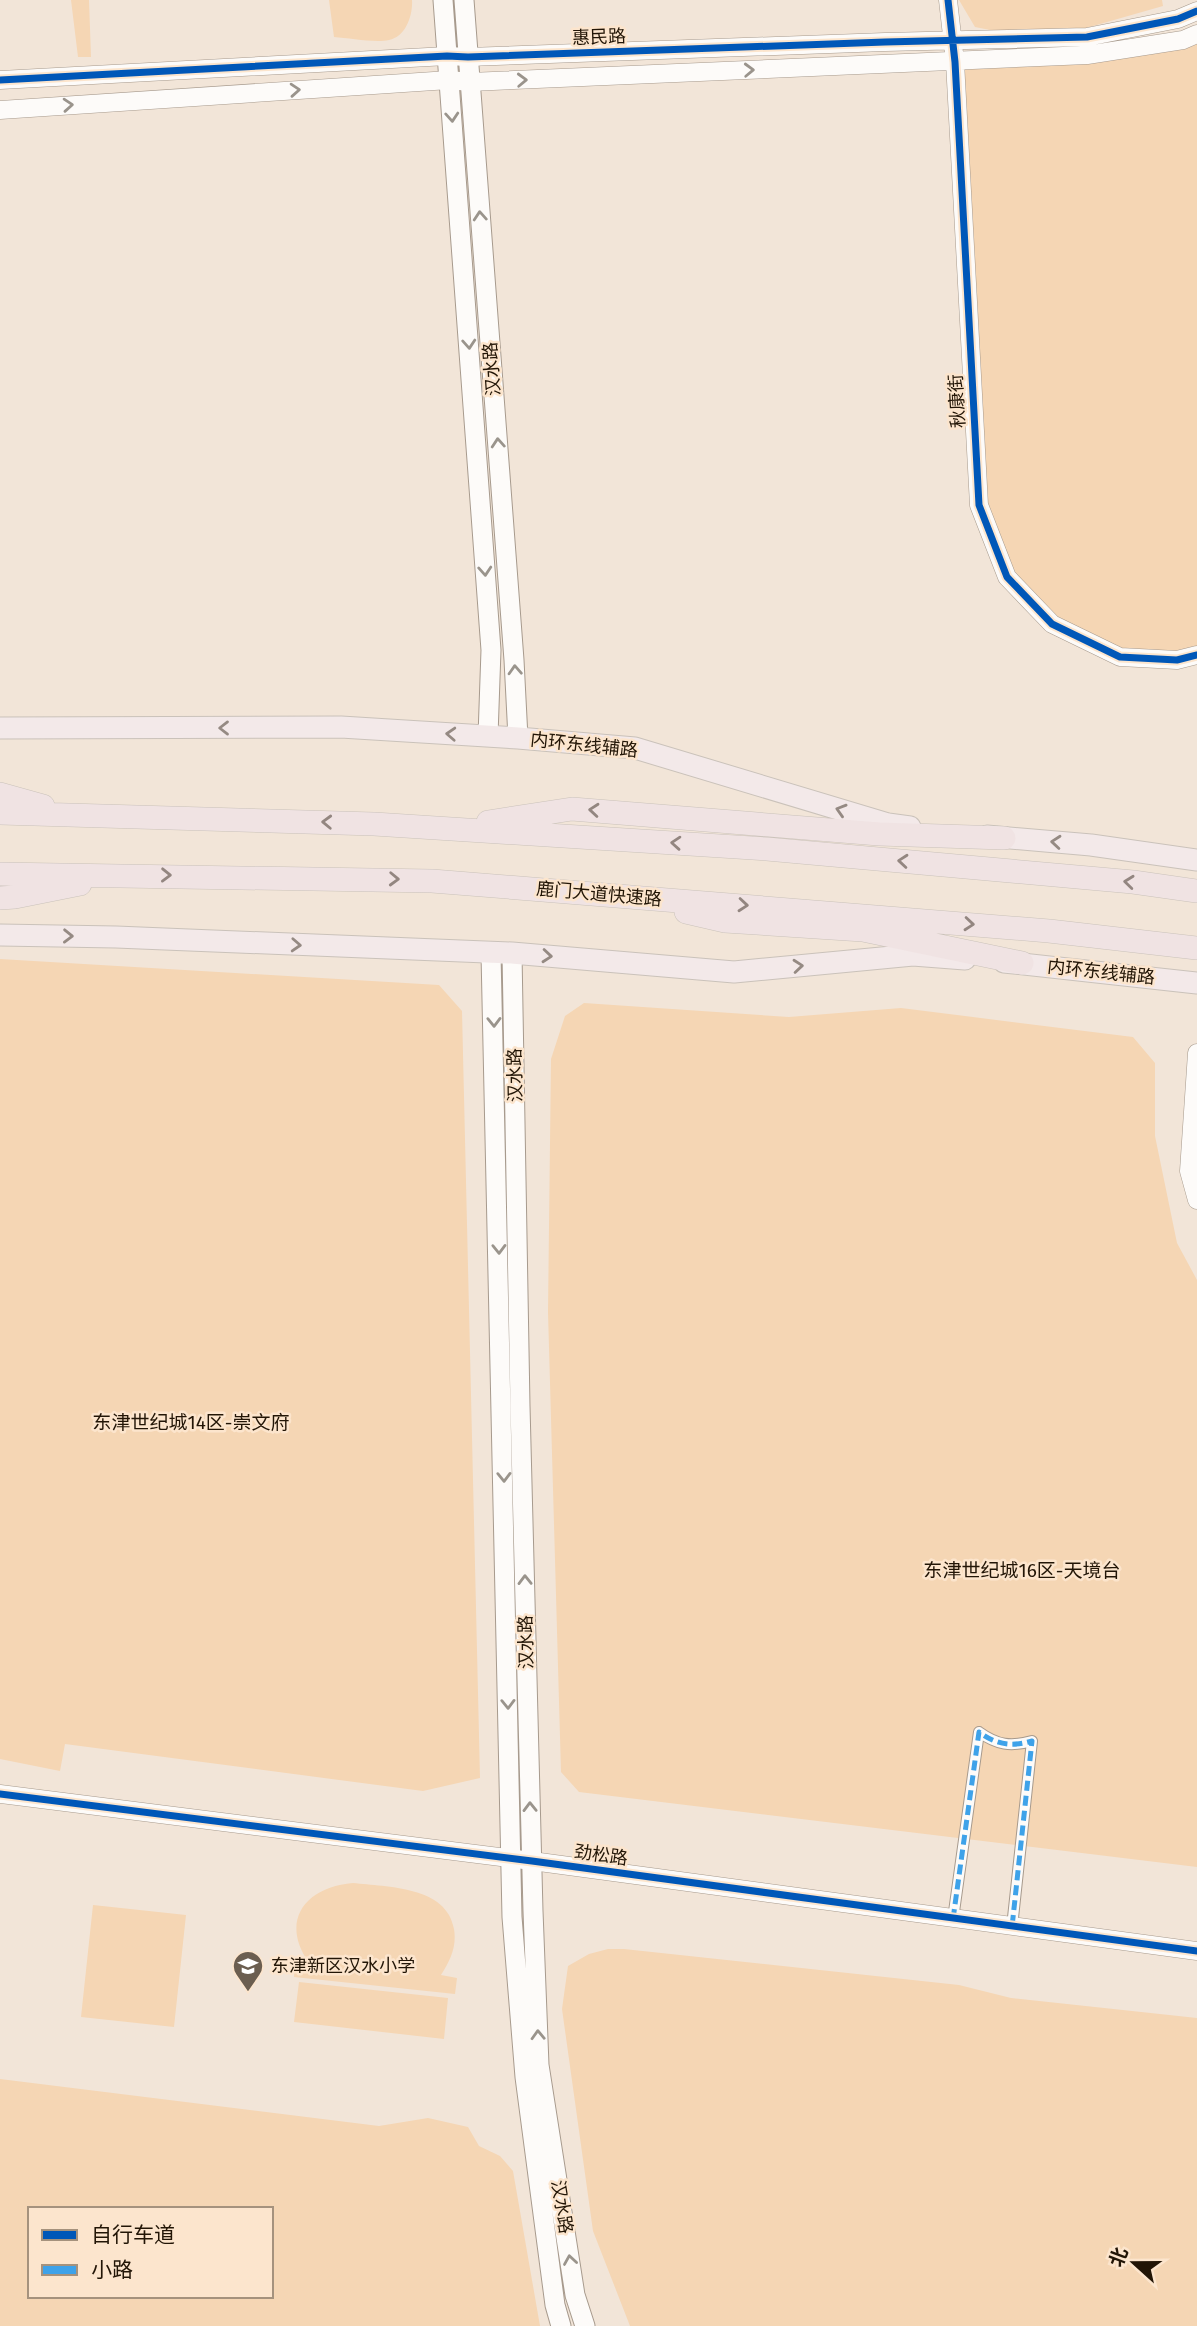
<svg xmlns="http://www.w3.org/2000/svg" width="1197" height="2326" viewBox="0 0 1197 2326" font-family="'Fira Sans','Noto Sans SC',sans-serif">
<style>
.green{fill:#f5d6b4;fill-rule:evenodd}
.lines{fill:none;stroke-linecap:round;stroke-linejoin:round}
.pedestrian-casing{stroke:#a79a8d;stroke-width:12}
.tertiary-casing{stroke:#a79a8d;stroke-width:19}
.secondary-casing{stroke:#a79a8d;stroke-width:21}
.primary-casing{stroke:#cac2ba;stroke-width:23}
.trunk-casing{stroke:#cac2ba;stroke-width:24}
.pedestrian{stroke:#fdfbf9;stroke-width:10}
.tertiary{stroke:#fdfbf9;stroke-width:18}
.secondary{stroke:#fdfbf9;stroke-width:19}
.primary{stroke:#f3e9e9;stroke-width:21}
.trunk{stroke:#f0e3e3;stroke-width:23}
.quiet{stroke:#3ea2e9;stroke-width:5;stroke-dasharray:10 5;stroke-linecap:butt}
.cycleway-casing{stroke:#fce5cd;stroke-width:11}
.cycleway{stroke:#0057b8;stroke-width:7}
.oneway{stroke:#9a948c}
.oneway2{stroke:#958a83}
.oneway3{stroke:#938680}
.labels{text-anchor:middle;stroke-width:5;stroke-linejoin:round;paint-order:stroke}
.street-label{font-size:18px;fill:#221506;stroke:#fce5cd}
.poi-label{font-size:18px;fill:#221506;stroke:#fce5cd;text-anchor:start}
.neighbourhood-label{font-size:19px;fill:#221506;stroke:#fce5cd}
</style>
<rect width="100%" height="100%" fill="#f2e5d8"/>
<path class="green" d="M71,0H89L91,57H78Z
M329,0H412C413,15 406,37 389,40C375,43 349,38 334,37Z
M959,0H1162L1163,6L1086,28L995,31L975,27Z
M1197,34V655L1120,657L1052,624L1007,577L979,505L955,62Z
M0,959L439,985L462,1011L480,1778L423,1791L65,1744L60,1771L0,1759Z
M584,1003L789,1017L901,1008L1133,1037L1155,1063V1136L1177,1243L1197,1280V1867L579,1792L561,1772L548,1312L551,1059L565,1016Z
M353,1883C387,1887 447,1886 454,1929C457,1947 450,1961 441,1975L457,1978L455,1994L294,1977L295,1962L309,1963C279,1920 306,1887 353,1883Z
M93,1905L186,1915L174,2027L81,2017Z
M608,1949H624L959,1985L1011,1998L1197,2018V2326H630L593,2231L562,2009L568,1966L589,1954Z
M299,1982L448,1998L444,2039L294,2022Z
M0,2079L379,2126L428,2118L468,2127L479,2146L500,2156L513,2171L540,2326H0ZM30,2209H271V2296H30Z"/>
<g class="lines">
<g class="pedestrian-casing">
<path id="pedestrian" d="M953,1919L979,1732C997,1745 1011,1747 1032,1741L1012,1927"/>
</g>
<g class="tertiary-casing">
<path id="tertiary" d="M948,0L955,62L979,505L1007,577L1052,624L1120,657L1177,660L1197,655
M0,80L447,56L468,57L885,42L1087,37L1178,19L1197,11
M0,110L449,80L470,82L1087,55L1183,40L1197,34
M1197,1053L1189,1171L1197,1200
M0,1794L532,1861L1197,1951"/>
</g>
<g class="secondary-casing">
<path id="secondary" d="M443,0L491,650L488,736
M464,0L514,660L518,738
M512,953L520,1406L533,1911L539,2065L575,2295L585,2326
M491,954L512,1917L525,2077L555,2305L561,2326"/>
</g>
<g class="primary-casing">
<path id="primary" d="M0,728L341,727L518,738L635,748L888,824L910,827
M987,836L1091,845L1197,860
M0,935L116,937L512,953L734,972L913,955L965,959
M1004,962L1197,983"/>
</g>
<g class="trunk-casing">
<path id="trunk" d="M0,794L43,806
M0,813L374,824L767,849L1133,882L1197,891
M488,822L572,809L879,834L1004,838
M0,874L432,881L1049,931L1197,948
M0,898L15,897L80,884
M686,912L725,921L863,930L1022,963"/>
</g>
<use href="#pedestrian" class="pedestrian"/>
<use href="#tertiary" class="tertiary"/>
<use href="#secondary" class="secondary"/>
<use href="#primary" class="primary"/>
<use href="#trunk" class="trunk"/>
<path class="quiet" d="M953,1919L979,1732C997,1745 1011,1747 1032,1741L1012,1927"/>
<g class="cycleway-casing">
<path id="cycleway" d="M948,0L955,62L979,505L1007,577L1052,624L1120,657L1177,660L1197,655
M0,80L447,56L468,57L885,42L1087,37L1178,19L1197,11
M0,1794L532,1861L1197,1951"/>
</g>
<use href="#cycleway" class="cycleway"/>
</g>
<defs><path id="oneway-chevron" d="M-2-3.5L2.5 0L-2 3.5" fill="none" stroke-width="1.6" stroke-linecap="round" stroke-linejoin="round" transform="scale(1.75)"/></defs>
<g class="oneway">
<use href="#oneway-chevron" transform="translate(749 70) rotate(-2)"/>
<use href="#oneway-chevron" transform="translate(522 80) rotate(-2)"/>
<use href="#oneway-chevron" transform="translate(295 90) rotate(-4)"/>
<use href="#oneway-chevron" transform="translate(68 105) rotate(-4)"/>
<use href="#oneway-chevron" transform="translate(452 117) rotate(86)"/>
<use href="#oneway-chevron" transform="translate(480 216) rotate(-94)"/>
<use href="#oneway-chevron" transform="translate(469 344) rotate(86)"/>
<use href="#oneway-chevron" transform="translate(498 443) rotate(-94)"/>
<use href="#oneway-chevron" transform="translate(485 571) rotate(86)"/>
<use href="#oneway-chevron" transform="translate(515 670) rotate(-93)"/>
<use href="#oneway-chevron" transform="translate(494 1022) rotate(89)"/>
<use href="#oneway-chevron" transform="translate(499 1249) rotate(89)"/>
<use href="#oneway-chevron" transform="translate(504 1477) rotate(89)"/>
<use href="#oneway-chevron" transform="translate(525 1580) rotate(-91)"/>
<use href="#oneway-chevron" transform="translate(508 1704) rotate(89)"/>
<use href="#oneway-chevron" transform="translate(530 1807) rotate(-91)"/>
<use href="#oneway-chevron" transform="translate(538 2035) rotate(-92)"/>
<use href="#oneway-chevron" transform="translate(570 2260) rotate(-99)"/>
</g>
<g class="oneway2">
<use href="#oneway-chevron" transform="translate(224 728) rotate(180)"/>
<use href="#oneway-chevron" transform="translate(451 734) rotate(-177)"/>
<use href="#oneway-chevron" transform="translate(841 810) rotate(-163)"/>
<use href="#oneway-chevron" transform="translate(1056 842) rotate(-175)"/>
<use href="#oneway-chevron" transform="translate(68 936) rotate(1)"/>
<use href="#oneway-chevron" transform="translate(296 945) rotate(3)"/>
<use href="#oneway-chevron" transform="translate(547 956) rotate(5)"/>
<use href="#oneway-chevron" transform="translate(798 966) rotate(-5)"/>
</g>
<g class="oneway3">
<use href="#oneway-chevron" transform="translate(594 810) rotate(-175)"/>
<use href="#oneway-chevron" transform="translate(327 822) rotate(-178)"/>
<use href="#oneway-chevron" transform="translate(676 843) rotate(-176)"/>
<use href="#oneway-chevron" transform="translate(903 861) rotate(-175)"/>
<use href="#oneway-chevron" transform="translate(166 875) rotate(1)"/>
<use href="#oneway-chevron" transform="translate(394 879) rotate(2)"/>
<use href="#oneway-chevron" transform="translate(1129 882) rotate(-174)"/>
<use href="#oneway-chevron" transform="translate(743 905) rotate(5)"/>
<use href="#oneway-chevron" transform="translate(969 924) rotate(5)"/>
</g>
<defs>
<g id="school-pin" transform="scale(1.575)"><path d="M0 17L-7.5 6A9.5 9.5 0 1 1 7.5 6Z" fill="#6b5e50" stroke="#fce5cd"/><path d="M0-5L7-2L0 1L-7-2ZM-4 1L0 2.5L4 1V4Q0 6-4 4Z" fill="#fff"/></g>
</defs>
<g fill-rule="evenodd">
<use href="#school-pin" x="248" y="1966"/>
</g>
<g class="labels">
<g class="street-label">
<text transform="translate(599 37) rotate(-2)" y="6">惠民路</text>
<text transform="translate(492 369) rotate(-94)" y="6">汉水路</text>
<text transform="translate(957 401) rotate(-93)" y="6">秋康街</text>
<text transform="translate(584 745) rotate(6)" y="6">内环东线辅路</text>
<text transform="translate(599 894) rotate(5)" y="6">鹿门大道快速路</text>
<text transform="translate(1101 972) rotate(6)" y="6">内环东线辅路</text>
<text transform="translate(515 1075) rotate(-91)" y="6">汉水路</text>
<text transform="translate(526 1642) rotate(-91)" y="6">汉水路</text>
<text transform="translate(601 1855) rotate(8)" y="6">劲松路</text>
<text transform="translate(562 2207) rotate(81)" y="6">汉水路</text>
</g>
<g class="poi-label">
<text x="271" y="1972">东津新区汉水小学</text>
</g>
<g class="neighbourhood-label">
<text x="191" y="1429">东津世纪城14区-崇文府</text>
<text x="1022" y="1577">东津世纪城16区-天境台</text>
</g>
</g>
<rect x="28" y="2207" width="245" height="91" fill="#fce5cd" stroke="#a5927d" stroke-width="2"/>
<rect x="42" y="2230" width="35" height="10" fill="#0057b8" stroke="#a5927d" stroke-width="2"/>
<text x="91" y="2242" font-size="21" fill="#221506">自行车道</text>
<rect x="42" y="2265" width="35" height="10" fill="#3ea2e9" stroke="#a5927d" stroke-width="2"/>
<text x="91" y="2277" font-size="21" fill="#221506">小路</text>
<g transform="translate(1134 2263) rotate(291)" stroke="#fce5cd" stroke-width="5" paint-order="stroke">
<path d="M0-5L12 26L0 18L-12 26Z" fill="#221506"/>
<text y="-10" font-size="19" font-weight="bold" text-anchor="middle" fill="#221506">北</text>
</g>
</svg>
